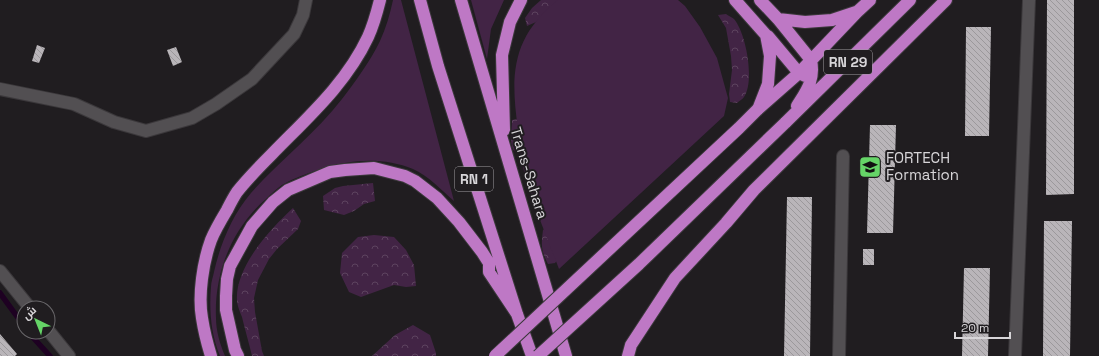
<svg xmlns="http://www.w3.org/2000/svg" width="1099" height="356" viewBox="0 0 1099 356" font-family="'Space Grotesk',Cairo,sans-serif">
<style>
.forest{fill:url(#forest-crowns)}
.garden{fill:#422445}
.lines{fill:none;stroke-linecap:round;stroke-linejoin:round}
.stream{stroke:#1e0122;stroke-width:5.5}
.building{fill:url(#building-back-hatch)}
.minor-casing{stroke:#3b383b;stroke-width:14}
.highway-casing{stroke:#3b383b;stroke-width:14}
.minor{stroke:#524f52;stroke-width:12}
.highway{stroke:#be78c5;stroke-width:12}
.highway-bridge-casing{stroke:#3b383b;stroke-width:14;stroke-linecap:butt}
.highway-bridge{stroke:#be78c5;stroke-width:12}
.labels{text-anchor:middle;stroke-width:4;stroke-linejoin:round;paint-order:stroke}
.shield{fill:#201d20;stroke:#a09ea1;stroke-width:1}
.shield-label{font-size:14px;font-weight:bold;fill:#d7d5d8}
.poi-label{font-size:15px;fill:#d7d5d8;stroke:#201d20;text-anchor:start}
.street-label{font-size:15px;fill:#d7d5d8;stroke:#201d20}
</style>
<defs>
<pattern id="forest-crowns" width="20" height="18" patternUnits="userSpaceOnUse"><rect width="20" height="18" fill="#422445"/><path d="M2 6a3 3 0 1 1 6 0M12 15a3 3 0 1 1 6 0" fill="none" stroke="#5d435f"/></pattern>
<pattern id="building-back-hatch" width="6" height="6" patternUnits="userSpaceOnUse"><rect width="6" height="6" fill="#b9b5b9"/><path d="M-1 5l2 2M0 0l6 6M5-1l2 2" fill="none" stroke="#9b989b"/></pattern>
</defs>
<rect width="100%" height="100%" fill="#201d20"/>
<path class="forest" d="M541,0H563L536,22L527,26L525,18L532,8Z
M726,14C728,16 732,17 734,19C746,33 755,81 744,97C743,99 739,101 737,103L730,102L729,94L732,70L731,56L726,28L718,15Z
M517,119L525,147L520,152L513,150C509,139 512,131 512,120Z
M373,183L375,201L364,204L354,211L344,215L324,210L323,196L335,188L343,186Z
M293,208L301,221L298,229L277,249L269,259L258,280L254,298L255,312L262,351L264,356H252C249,343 245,330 242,317C240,312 237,305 237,300C235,267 271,228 293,208Z
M550,226L562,253L555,263L548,264C541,250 541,246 543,230Z
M374,235L394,237L406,250L414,265L416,286L406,287L394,285L361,297L349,292L340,273L342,253L358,237Z
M413,325L430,335L436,353V356H372L395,335Z"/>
<path class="garden" d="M393,0H401L454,201C441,190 429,176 413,169C384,157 351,159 321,169C308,173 294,178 282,185C276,189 271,194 266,199C232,228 214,273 216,318C216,331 220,344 225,356H220C211,335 209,310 211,287C211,282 213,277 214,272C220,245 232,215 251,193C279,161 316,133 342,99C355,82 371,60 380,41C386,28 390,14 393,0Z
M471,0H504L491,29L487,59Z
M558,0H678L685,6L700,27L717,58L728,98L724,116L559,269C547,237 533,205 524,171C520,158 520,143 518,129C510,74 512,37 558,0Z"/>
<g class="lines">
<path class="stream" d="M0,293L24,326
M28,332L50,356"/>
</g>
<path class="building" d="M1047,0H1074V194L1046,195Z
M966,27H991L989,136H965Z
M37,45L45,48L39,63L32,61Z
M176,47L182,62L173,66L167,50Z
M870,125H896L893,233H867Z
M787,197H812L810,356H784Z
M1044,221H1072L1070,356H1043Z
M863,249H874V265H863Z
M964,268H990L988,356H962Z
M0,334L17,354L15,356H0Z"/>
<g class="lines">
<g class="minor-casing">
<path id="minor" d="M0,89L74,104L114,122L146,131L192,118L216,104L252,79L294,34L303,15L306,0
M0,271L30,308
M48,330L69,356
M839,356L843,156
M1015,356L1029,0"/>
</g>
<g class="highway-casing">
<path id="highway" d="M420,0L438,66L517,314L532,356
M461,0L566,356
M735,0L766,35L770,56L768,84L759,107
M760,0L778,19L811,60C815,80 807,90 797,106
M778,19L805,22L832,20L856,12
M768,36L799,73L805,76
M757,110L799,73L857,12L870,0
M785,123L910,0
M504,130L502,55L510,22L521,0
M211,356C207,343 204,331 202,318C198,295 203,262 211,240C215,230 221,220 227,210C230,204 233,198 237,192C248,178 260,166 272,154C307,118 346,84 368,37C373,26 377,12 380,0
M238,356L235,350L226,310V296L227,279L230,266L252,226L273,202L288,190L330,172L345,170L374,168L405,176L415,181L437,198L459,222L482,252L489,263V272L517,314
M628,356L631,345L675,278L726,223L754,190L946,0"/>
</g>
<use href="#minor" class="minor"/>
<use href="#highway" class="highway"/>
<g class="highway-bridge-casing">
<path id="highway-bridge" d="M495,356L739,128L757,110
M538,356L639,264L785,123"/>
</g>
<use href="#highway-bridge" class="highway-bridge"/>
</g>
<defs>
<g id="school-square" transform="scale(1.15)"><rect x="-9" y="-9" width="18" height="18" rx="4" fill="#65d467" stroke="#201d20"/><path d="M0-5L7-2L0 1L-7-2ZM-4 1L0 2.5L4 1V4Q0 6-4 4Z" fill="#111"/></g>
</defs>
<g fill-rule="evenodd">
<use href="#school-square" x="870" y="167"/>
</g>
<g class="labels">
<g class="shield">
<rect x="824" y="50" width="48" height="24" rx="3"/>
<rect x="455" y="167" width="38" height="24" rx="3"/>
</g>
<g class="shield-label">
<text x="848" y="67">RN 29</text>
<text x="474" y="184">RN 1</text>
</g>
<g class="poi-label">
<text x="886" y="163">FORTECH<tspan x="886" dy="17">Formation</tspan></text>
</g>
<g class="street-label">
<text transform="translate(529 173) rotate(73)" y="5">Trans-Sahara</text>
</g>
</g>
<g transform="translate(36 320) rotate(317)"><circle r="19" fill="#201d20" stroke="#69676a"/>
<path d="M0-3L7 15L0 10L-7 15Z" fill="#65d467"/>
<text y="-6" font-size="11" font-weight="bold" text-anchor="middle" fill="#d7d5d8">ش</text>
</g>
<path d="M955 332v6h55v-6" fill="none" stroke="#d7d5d8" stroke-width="2"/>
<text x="961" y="332" font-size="12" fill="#d7d5d8" stroke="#201d20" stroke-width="3" paint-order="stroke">20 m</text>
</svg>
